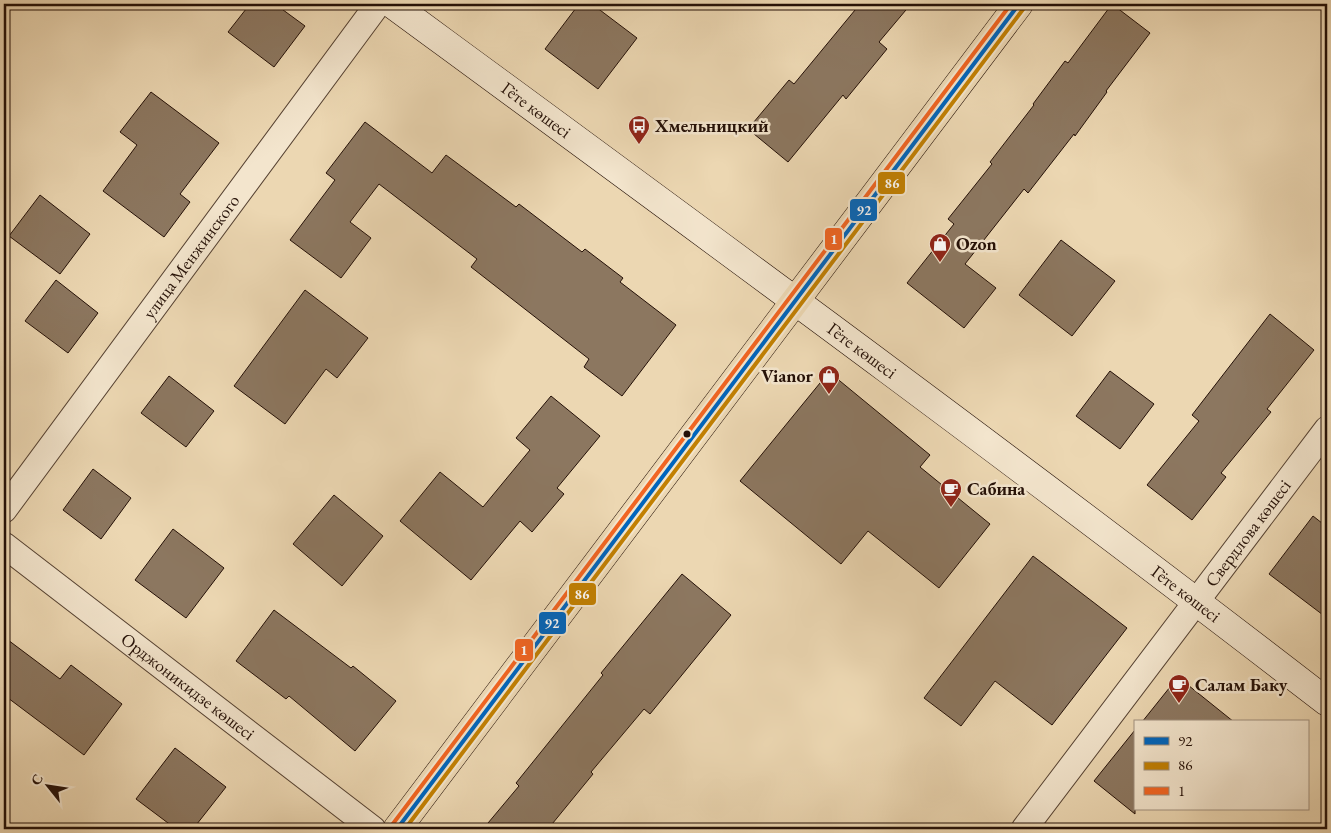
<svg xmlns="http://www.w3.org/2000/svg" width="1331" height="833" viewBox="0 0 1331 833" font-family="'EB Garamond',serif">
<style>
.building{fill:#8c7760;stroke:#241007}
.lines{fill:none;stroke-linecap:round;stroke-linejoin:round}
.street-casing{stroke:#564232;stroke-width:27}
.secondary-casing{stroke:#241007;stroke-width:29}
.primary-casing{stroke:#241007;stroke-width:29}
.street{stroke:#f3e5cd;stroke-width:25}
.secondary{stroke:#f3e5cd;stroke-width:28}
.primary{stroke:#ecd7b2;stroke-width:28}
.bus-1-casing{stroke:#f3e5cd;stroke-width:8}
.bus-2-casing{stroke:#f3e5cd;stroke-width:8}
.bus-3-casing{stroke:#f3e5cd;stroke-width:8}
.bus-1{stroke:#0065bd;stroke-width:4}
.bus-2{stroke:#c28002;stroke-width:4}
.bus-3{stroke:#f26522;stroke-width:4}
.bus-dot{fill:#241007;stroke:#f3e5cd;stroke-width:2}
.labels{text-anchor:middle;stroke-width:5;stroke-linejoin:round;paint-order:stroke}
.street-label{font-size:18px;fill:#241007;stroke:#f3e5cd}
.poi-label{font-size:18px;font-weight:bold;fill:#241007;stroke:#f3e5cd;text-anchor:start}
.line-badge{stroke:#f3e5cd;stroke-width:2}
.badge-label{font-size:14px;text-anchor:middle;font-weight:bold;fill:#fff}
</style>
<rect width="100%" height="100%" fill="#ecd7b2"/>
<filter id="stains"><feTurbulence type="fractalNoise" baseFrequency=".004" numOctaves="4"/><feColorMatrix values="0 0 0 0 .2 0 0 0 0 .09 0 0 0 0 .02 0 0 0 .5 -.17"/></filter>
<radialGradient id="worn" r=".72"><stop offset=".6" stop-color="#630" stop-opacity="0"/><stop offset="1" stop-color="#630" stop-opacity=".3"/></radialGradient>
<path class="building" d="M250,4H275L305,26L274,67L228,32Z
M579,4H592L637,38L598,89L545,49Z
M860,4H911L879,42L887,49L846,99L843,95L788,162L748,129L789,80L794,84Z
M1112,4L1150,33L1106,91L1107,92L1075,136L1074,134L1028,193L1024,189L965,264L996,288L964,328L907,283L954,224L948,219L992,164L990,162L1034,105L1033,104L1065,61L1068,63Z
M151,92L219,143L180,194L190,202L164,237L103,191L137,145L120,132Z
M365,122L432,173L446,155L516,207L519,204L582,252L585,249L623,278L620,282L676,325L622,396L584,367L589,359L471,267L477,259L379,184L350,222L371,238L341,278L290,240L335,180L326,173Z
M40,195L90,234L60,274L9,236Z
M1061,240L1115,281L1072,336L1019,295Z
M56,280L98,313L68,353L25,321Z
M305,290L368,338L337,378L326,369L285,424L234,386Z
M1270,314L1314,350L1267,409L1271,412L1221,473L1226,477L1192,520L1147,485L1199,421L1192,415Z
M1110,371L1154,404L1120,449L1076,416Z
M829,372L930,455L920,467L990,524L939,588L868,531L841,564L740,481Z
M169,376L214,411L186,447L141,413Z
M551,396L600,436L557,488L564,494L532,532L520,521L471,580L400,521L440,472L483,507L530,450L516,438Z
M93,469L131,498L101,539L63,510Z
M334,495L383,536L342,586L293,544Z
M1313,516L1327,527V618L1269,574Z
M173,529L224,568L186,618L135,580Z
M1033,556L1127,628L1052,725L995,681L961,726L924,698Z
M682,574L731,615L650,714L644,709L591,772L593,774L548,829H483L519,786L516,783L603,675L601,673Z
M274,610L351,668L353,666L396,701L355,751L289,696L286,699L236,661Z
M4,637L60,679L71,665L122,704L84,755L4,695Z
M1178,677L1234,722H1142Z
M1135,730V814L1094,781Z
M175,748L226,787L193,829H176L136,799Z"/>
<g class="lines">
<g class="street-casing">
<g id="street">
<path id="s1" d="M4,510L378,4"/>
<path id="s2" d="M4,545L373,829"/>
<path id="s3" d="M1024,829L1327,429"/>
</g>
</g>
<g class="secondary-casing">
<g id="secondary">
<path id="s4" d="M392,4C705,234 1019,464 1327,702"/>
</g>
</g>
<g class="primary-casing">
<path id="primary" d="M397,829L1019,4"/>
</g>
<use href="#street" class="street"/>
<use href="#secondary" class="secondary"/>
<use href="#primary" class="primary"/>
<g class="bus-1-casing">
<path id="bus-1" d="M397,829L1019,4"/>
</g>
<g class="bus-2-casing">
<path id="bus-2" d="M405,829L1024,8"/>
</g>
<g class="bus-3-casing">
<path id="bus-3" d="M392,825L1011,4"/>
</g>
<use href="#bus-1" class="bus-1"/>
<use href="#bus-2" class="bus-2"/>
<use href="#bus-3" class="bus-3"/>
</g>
<defs>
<g id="bus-pin" transform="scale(1.125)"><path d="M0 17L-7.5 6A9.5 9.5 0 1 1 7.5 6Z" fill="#8f2418" stroke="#f3e5cd"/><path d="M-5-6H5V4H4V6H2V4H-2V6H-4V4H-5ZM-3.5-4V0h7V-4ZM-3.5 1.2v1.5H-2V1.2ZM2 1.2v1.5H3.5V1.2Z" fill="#fff"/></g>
<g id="shop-pin" transform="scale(1.125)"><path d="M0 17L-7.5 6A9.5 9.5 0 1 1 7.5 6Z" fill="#8f2418" stroke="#f3e5cd"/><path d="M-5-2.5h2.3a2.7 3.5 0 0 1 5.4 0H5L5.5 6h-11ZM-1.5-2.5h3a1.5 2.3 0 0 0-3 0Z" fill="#fff"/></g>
<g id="cafe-pin" transform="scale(1.125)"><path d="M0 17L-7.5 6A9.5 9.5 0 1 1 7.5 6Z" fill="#8f2418" stroke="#f3e5cd"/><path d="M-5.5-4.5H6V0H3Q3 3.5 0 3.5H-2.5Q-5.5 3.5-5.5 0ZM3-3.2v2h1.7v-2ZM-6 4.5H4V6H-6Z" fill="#fff"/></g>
</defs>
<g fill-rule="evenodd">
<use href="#bus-pin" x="639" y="126"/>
<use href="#shop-pin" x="940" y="244"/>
<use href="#shop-pin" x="829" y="376"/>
<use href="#cafe-pin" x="951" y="489"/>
<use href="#cafe-pin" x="1179" y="685"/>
</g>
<circle class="bus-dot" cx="687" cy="434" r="4.5"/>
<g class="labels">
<g class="street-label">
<text dy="6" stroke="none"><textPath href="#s4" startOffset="179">Гёте көшесі</textPath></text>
<text dy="6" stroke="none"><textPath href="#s1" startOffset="315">улица Менжинского</textPath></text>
<text dy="6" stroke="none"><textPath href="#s4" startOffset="584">Гёте көшесі</textPath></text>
<text dy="6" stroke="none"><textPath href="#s3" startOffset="371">Свердлова көшесі</textPath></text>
<text dy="6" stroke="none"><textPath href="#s4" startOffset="989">Гёте көшесі</textPath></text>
<text dy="6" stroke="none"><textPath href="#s2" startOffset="232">Орджоникидзе көшесі</textPath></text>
</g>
<g class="poi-label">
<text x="655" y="132">Хмельницкий</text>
<text x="956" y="250">Ozon</text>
<text x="813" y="382" text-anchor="end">Vianor</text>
<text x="967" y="495">Сабина</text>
<text x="1195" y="691">Салам Баку</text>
</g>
</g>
<g class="line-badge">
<rect x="877" y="171" width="29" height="24" rx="5" fill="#c28002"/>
<rect x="849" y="198" width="29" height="24" rx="5" fill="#0065bd"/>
<rect x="824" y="227" width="19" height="24" rx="5" fill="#f26522"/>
<rect x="568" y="582" width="29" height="24" rx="5" fill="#c28002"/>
<rect x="538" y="611" width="29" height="24" rx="5" fill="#0065bd"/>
<rect x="514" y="638" width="20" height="24" rx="5" fill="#f26522"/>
</g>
<g class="badge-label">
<text x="892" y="188">86</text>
<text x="864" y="215">92</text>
<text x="834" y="244">1</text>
<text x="582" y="599">86</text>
<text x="552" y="628">92</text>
<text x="524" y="655">1</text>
</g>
<rect width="1331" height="833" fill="none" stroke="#ecd7b2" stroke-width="20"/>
<rect x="5" y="5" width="1321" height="823" fill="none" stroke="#241007" stroke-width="2.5"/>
<rect x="10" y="10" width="1311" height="813" fill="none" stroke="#241007"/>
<rect x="1134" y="720" width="175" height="90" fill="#f3e5cd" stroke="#a0907e"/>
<rect x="1144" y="737" width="25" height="8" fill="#0065bd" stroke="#a0907e"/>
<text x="1178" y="746" font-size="15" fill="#241007">92</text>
<rect x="1144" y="762" width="25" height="8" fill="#c28002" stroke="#a0907e"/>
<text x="1178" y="770" font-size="15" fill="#241007">86</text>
<rect x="1144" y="787" width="25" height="8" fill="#f26522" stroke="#a0907e"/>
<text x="1178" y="796" font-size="15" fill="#241007">1</text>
<g transform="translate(48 786) rotate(300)" stroke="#f3e5cd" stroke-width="4" paint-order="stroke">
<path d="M0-4L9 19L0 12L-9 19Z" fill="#241007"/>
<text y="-8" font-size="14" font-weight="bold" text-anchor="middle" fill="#241007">С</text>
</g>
<rect width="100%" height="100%" filter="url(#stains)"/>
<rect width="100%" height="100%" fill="url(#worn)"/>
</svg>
